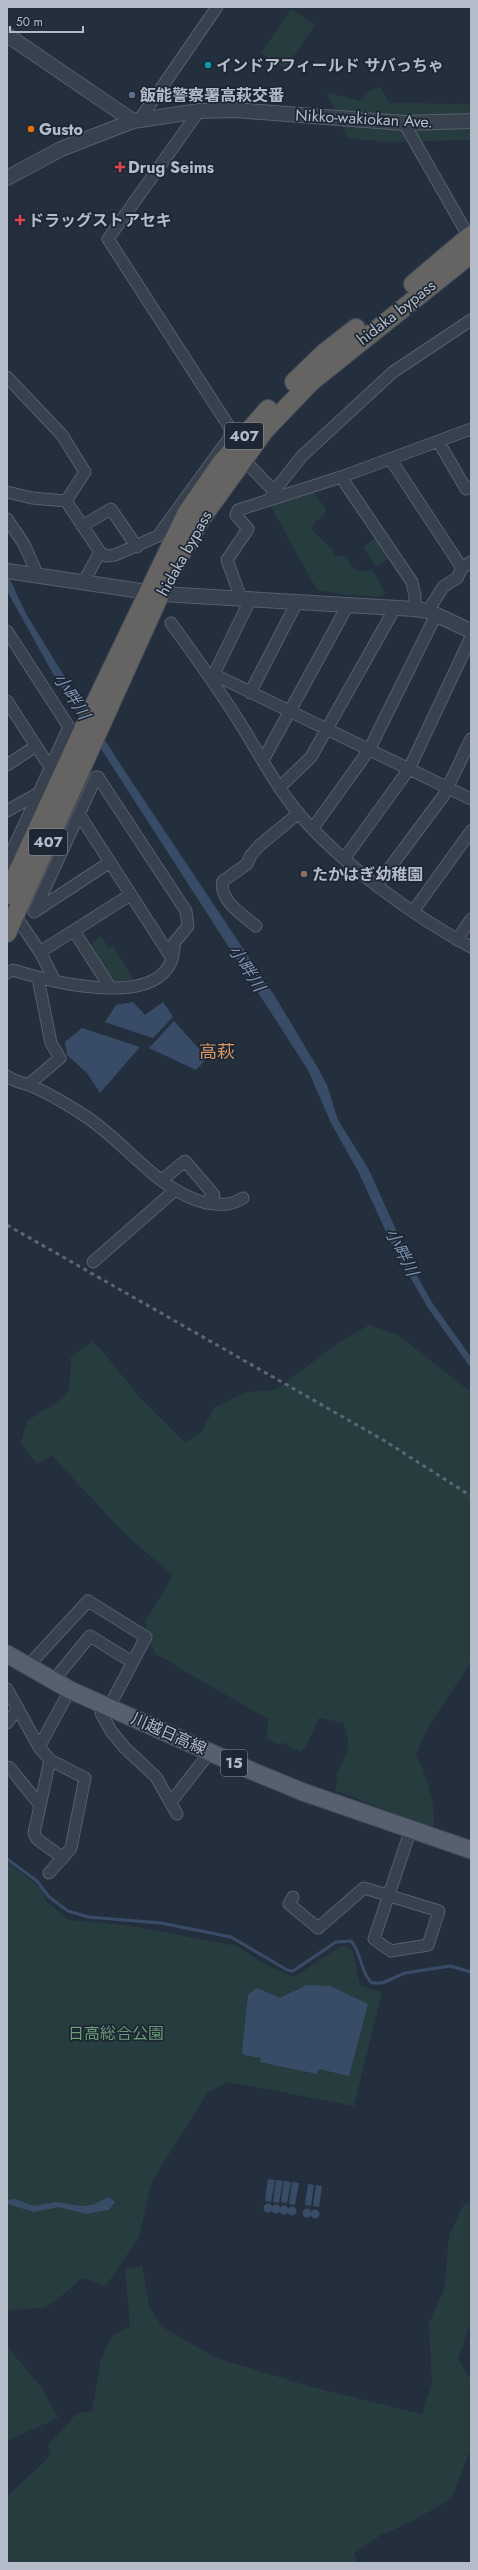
<svg xmlns="http://www.w3.org/2000/svg" width="478" height="2570" viewBox="0 0 478 2570" font-family="Jost,'Noto Sans JP',sans-serif">
<style>
.green{fill:#263c3f}
.water{fill:#394c67}
.lines{fill:none;stroke-linecap:round;stroke-linejoin:round}
.stream{stroke:#394c67;stroke-width:3}
.minor-casing{stroke:#565f6c;stroke-width:13}
.tertiary-casing{stroke:#565f6c;stroke-width:16}
.primary-casing{stroke:#414a57;stroke-width:19}
.trunk-casing{stroke:#434c59;stroke-width:20}
.minor{stroke:#38414e;stroke-width:11}
.tertiary{stroke:#38414e;stroke-width:14}
.primary{stroke:#56606e;stroke-width:17}
.trunk{stroke:#656462;stroke-width:18}
.rail{stroke:#5a6575;stroke-width:3;stroke-dasharray:4 4;stroke-linecap:butt}
.culture-dot{fill:#0f9aa8;stroke:#1d2633;stroke-width:1.5}
.service-dot{fill:#5c6f8a;stroke:#1d2633;stroke-width:1.5}
.food-dot{fill:#e8710a;stroke:#1d2633;stroke-width:1.5}
.health-dot{fill:#e0444e;stroke:#1d2633;stroke-width:1.5}
.education-dot{fill:#8d6e63;stroke:#1d2633;stroke-width:1.5}
.labels{text-anchor:middle;stroke-width:3.5;stroke-linejoin:round;paint-order:stroke}
.shield{fill:#1d2633;stroke:#878f9c;stroke-width:1}
.shield-label{font-size:15px;font-weight:bold;fill:#b4bcc9}
.poi-label{font-size:16px;font-weight:bold;fill:#b4bcc9;stroke:#1d2633;text-anchor:start}
.street-label{font-size:16px;fill:#b4bcc9;stroke:#1d2633}
.park-label{font-size:16px;fill:#6b9a76;stroke:#1d2633}
.water-label{font-size:17px;font-style:italic;fill:#7c92b1;stroke:#1d2633}
.quarter-label{font-size:18px;fill:#d59563;stroke:#1d2633}
</style>
<rect width="100%" height="100%" fill="#242f3e"/>
<path class="green" d="M291,9L315,25L285,69L261,53Z
M381,87L389,103L471,104V140L386,142L347,138L327,92L359,101L371,90Z
M313,492L326,509L324,515L313,524L312,530L333,550L334,557L342,555C355,566 352,575 373,570L385,593L382,597L347,595L317,590L270,505Z
M377,537L391,557L376,567L363,547Z
M101,936L109,949L113,946L135,981L112,984L87,947Z
M369,1325L398,1335L471,1392V1662L427,1729L416,1755C427,1776 437,1805 433,1829L335,1790L338,1772L349,1747L344,1723L319,1718L306,1746L300,1752L283,1743L276,1744L266,1737L269,1720L154,1653L145,1622L173,1576L123,1532L52,1456L37,1464L21,1443L27,1421L62,1399L69,1390L71,1357L92,1342L99,1347L141,1399L185,1442L201,1433L214,1408L246,1392L275,1390L340,1342Z
M7,1862L40,1887L46,1901L69,1920L126,1925L237,1946L266,1965L292,1976H296L341,1946H348L353,1951L360,1986L382,1992L354,2106L228,2082L208,2092L152,2181L139,2237L106,2286L82,2278L58,2299L44,2308L7,2310Z
M471,2202V2320L458,2359L471,2379V2449L452,2498L413,2521L381,2535L354,2553L358,2563H7V2497L51,2455L48,2445L76,2414L92,2411L101,2359L112,2336L130,2326L125,2269L142,2265L149,2306L162,2327L216,2358L315,2388L422,2414L432,2383L429,2323L444,2290L449,2236L464,2204Z
M7,2347L42,2388L58,2418L7,2441Z"/>
<path class="water" d="M7,573L26,614L63,674L124,770L276,998L319,1070L327,1085L338,1120L368,1168L417,1276L433,1304L471,1357V1368L428,1308L393,1247L359,1173L331,1123L308,1070L56,679L7,591Z
M133,1002L145,1015L163,1002L173,1017L153,1038L105,1022L116,1005Z
M174,1021L207,1058L196,1070L149,1048Z
M82,1028L140,1047L100,1093L87,1073L67,1055L65,1042Z
M307,1985L330,1986L368,2004L349,2076L319,2069L317,2074L260,2062L261,2058L244,2055L242,2052L248,1995L257,1988L280,1998Z
M268,2179L275,2180L271,2202L265,2201Z
M276,2180L283,2181L279,2203L273,2202Z
M284,2181L291,2182L287,2203L281,2202Z
M292,2182L299,2183L295,2205L289,2204Z
M308,2184L314,2185L311,2206L305,2205Z
M316,2185L322,2186L319,2207L313,2206Z
M109,2197L115,2202L109,2210L86,2214L59,2207L34,2212L7,2204V2200L15,2199L34,2206L56,2202L82,2206L92,2205Z
M263.5 2208a4.5 4.5 0 1 1 9 0a4.5 4.5 0 1 1-9 0Z
M271.5 2209a4.5 4.5 0 1 1 9 0a4.5 4.5 0 1 1-9 0Z
M279.5 2210a4.5 4.5 0 1 1 9 0a4.5 4.5 0 1 1-9 0Z
M287.5 2211a4.5 4.5 0 1 1 9 0a4.5 4.5 0 1 1-9 0Z
M302.5 2213a4.5 4.5 0 1 1 9 0a4.5 4.5 0 1 1-9 0Z
M310.5 2214a4.5 4.5 0 1 1 9 0a4.5 4.5 0 1 1-9 0Z"/>
<g class="lines">
<path class="stream" d="M7,1859L37,1881L49,1897L68,1911L88,1917L161,1923L231,1937L287,1970L293,1971L336,1942L351,1941C362,1953 360,1972 372,1983H382L405,1973L450,1966L471,1972"/>
<g class="minor-casing">
<path id="minor" d="M140,119L217,7
M404,123L469,237
M7,377L62,435L85,472L66,501L100,552
M438,441L466,489L471,487
M243,459L274,491L271,497
M391,460L462,568
M341,477L412,582L415,596V609
M274,491L302,456L393,372L471,320
M7,492L32,498L66,501
M7,519L24,544L38,576
M82,526L111,509L137,547
M83,583L100,552L106,556L115,555L158,536L230,437V428L108,239L199,111
M241,598L227,560L248,529L236,515L238,510L341,477L471,429
M428,611L443,587L457,578L462,568L471,562
M171,623C195,656 218,688 240,723C259,753 276,787 299,814C343,865 412,915 471,947
M7,631L69,727L7,862
M213,674L471,799
M212,678L251,598
M250,693L297,602
M7,701L36,746L7,765
M36,746L50,767
M263,760L348,605
M280,787L311,757L395,608
M7,811L37,794
M79,814L171,957
M313,828L369,750L436,615
M344,859L409,769L471,637
M377,885L444,795L471,739
M7,903L40,952L55,981
M414,910L471,831
M34,912L110,862
M256,926C244,916 218,900 223,881L247,864L251,855L260,845L299,813
M74,931L110,987
M457,940L471,919
M40,952L130,895
M7,973L13,970C51,982 176,1015 174,943L188,926L186,911L98,777H96L34,912
M7,1076C15,1082 20,1082 29,1085C49,1093 70,1106 88,1118C127,1144 158,1191 206,1203L214,1195L185,1161L162,1180
M28,1085L60,1058L51,1043L38,978
M206,1203C221,1205 230,1206 243,1198
M93,1262L175,1190
M27,1667L88,1601L146,1637L109,1707
M53,1681L90,1636L132,1662
M7,1689L39,1747
M101,1703V1713L111,1731L125,1748L156,1777L177,1814
M7,1723L18,1708
M7,1767L10,1768L40,1805
M171,1802L210,1752
M63,1858L37,1839L34,1833L50,1760L39,1747L70,1690
M49,1873L71,1848L85,1778L50,1760
M293,1897L289,1904L318,1928L364,1888L439,1911L428,1945L391,1951L374,1939L411,1829"/>
</g>
<g class="tertiary-casing">
<path id="tertiary" d="M7,35L133,121
M7,178L61,149L133,121L199,111L235,110L404,123L471,121
M7,571L161,594L415,609L428,611L471,631"/>
</g>
<g class="primary-casing">
<path id="primary" d="M7,1654L70,1690L252,1771L303,1792L471,1850"/>
</g>
<g class="trunk-casing">
<path id="trunk" d="M413,284L471,235
M294,382L324,353L356,328
M7,895L97,699L187,512L220,464L268,409
M7,933L168,577L201,519L265,430L311,382L471,254"/>
</g>
<use href="#minor" class="minor"/>
<use href="#tertiary" class="tertiary"/>
<use href="#primary" class="primary"/>
<use href="#trunk" class="trunk"/>
<path class="rail" d="M7,1225L385,1441L471,1496"/>
</g>
<circle class="culture-dot" cx="208" cy="65" r="4"/>
<circle class="service-dot" cx="132" cy="95" r="4"/>
<circle class="food-dot" cx="31" cy="129" r="4"/>
<g class="health-dot">
<path d="M118 161h4v4h4v4h-4v4h-4v-4h-4v-4h4z"/>
<path d="M18 214h4v4h4v4h-4v4h-4v-4h-4v-4h4z"/>
</g>
<circle class="education-dot" cx="304" cy="874" r="4"/>
<g class="labels">
<g class="shield">
<rect x="225" y="423" width="38" height="26" rx="3"/>
<rect x="29" y="829" width="38" height="26" rx="3"/>
<rect x="221" y="1750" width="26" height="26" rx="3"/>
</g>
<g class="shield-label">
<text x="244" y="441">407</text>
<text x="48" y="847">407</text>
<text x="234" y="1768">15</text>
</g>
<g class="poi-label">
<text x="216" y="71">インドアフィールド サバっちゃ</text>
<text x="140" y="101">飯能警察署高萩交番</text>
<text x="39" y="135">Gusto</text>
<text x="128" y="173">Drug Seims</text>
<text x="28" y="226">ドラッグストアセキ</text>
<text x="312" y="880">たかはぎ幼稚園</text>
</g>
<g class="street-label">
<text transform="translate(364 118) rotate(3)" y="6">Nikko-wakiokan Ave.</text>
<text transform="translate(396 312) rotate(-38)" y="6">hidaka bypass</text>
<text transform="translate(184 553) rotate(-61)" y="6">hidaka bypass</text>
<text transform="translate(169 1733) rotate(24)" y="6">川越日高線</text>
</g>
<g class="park-label">
<text x="116" y="2039">日高総合公園</text>
</g>
<g class="water-label">
<text transform="translate(72 696) rotate(57)" y="6">小畔川</text>
<text transform="translate(247 968) rotate(57)" y="6">小畔川</text>
<text transform="translate(402 1252) rotate(63)" y="6">小畔川</text>
</g>
<g class="quarter-label">
<text x="217" y="1058">高萩</text>
</g>
</g>
<rect width="478" height="2570" fill="none" stroke="#b4bcc9" stroke-width="16"/>
<path d="M10 26v6h73v-6" fill="none" stroke="#b4bcc9" stroke-width="2"/>
<text x="16" y="26" font-size="12" fill="#b4bcc9" stroke="#1d2633" stroke-width="3" paint-order="stroke">50 m</text>
</svg>
